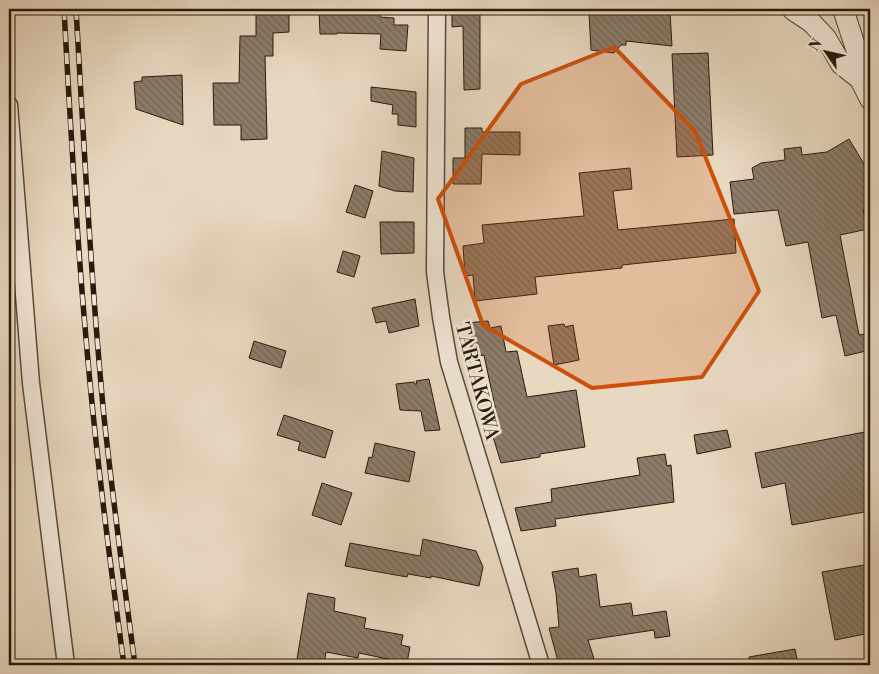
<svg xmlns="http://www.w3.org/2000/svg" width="879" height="674" viewBox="0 0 879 674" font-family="'Libre Bodoni',serif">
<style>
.building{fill:url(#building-back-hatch);stroke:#291a0c}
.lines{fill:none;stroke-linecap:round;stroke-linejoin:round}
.minor-casing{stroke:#594a39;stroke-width:19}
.tertiary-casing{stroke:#594a39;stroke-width:22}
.minor{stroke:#f0e6d6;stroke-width:16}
.tertiary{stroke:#f0e6d6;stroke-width:20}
.rail-casing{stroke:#291a0c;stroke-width:5.5}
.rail{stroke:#f0e6d6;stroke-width:4;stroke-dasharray:11;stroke-linecap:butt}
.marked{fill:#cb500c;fill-opacity:0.2;stroke:#cb500c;stroke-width:4;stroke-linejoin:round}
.labels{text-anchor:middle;stroke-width:5;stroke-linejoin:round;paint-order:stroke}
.street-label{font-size:19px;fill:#291a0c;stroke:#f0e6d6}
</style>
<defs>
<pattern id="building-back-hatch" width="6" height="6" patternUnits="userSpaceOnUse" patternTransform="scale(1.25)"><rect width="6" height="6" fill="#8c7d6a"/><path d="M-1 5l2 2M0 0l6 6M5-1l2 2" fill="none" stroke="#726656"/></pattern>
</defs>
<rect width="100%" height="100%" fill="#e8d8c0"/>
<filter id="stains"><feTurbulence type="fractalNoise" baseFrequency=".004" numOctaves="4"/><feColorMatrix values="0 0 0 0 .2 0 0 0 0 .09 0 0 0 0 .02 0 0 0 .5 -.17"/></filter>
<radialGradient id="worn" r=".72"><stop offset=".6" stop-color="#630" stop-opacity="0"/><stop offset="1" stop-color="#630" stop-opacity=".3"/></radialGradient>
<path class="building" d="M256,9H289V32L273,33V56H265L267,139L241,140V125H214L213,83H239L240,36H256Z
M319,9H337V11L380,10V17L394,18V25H408L406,51L380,49L381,34L337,33V34H320Z
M452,9H480V89L464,90L463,26L452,27Z
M625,9H642L670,12L672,46L626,41V45H621L614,53L591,50L589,13L625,12Z
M708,53L713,155L677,157L672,54Z
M182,75L183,125L136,109L134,82L142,81V77Z
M371,87L416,92V127L398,125V114H392L393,105L371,101Z
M465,128H482V132H520V155L482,154L481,184H453V158H465Z
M849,139L870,174V207L863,210L868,229L840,235L859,335L870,333V350L845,356L836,315L822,318L808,242L786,246L778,210L734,214L730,182L754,179L752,168L761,163L785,160L784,149L801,147L802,155L827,152Z
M382,151L414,158L413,192L395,191L379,186Z
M630,168L632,189L613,191L618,230L734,219L736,253L622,265V268L535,277L537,294L475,301L473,275L465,276L463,246L484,243L482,225L584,216L579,173Z
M355,185L373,191L365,218L346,212Z
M380,222H414V253L381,254Z
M343,251L360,256L354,277L337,272Z
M415,299L419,326L389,333L386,321L376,323L372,308Z
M488,321L490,328L501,326L506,352L517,351L527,397L576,390L585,447L540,454V457L501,463L487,417L497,416L484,355L473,357L466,323Z
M564,324L565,327L573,325L579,360L554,365L548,326Z
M254,341L286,351L281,368L249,358Z
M429,379L440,430L425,431L421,411L400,410L396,384L414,382L415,384H417L416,381Z
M284,415L333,431L325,458L298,450L300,442L277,435Z
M727,430L731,447L697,454L694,435Z
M870,431V511L792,525L785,483L762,488L755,453Z
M375,443L415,452L409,482L365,473L369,457L372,458Z
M665,454L667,466L671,465L674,502L555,519L556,526L521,531L515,508L552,502L551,489L640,475L637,458Z
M322,483L352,493L341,525L312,515Z
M423,539L476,551L483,567L479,586L431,576V578L408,574L407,577L345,566L350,543L420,556Z
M870,564V633L835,640L822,572Z
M578,568L579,577L596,574L600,607L631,603L633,616L666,611L670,636L655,638L654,630L588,640L596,665H559L549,628L559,627L556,593L552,572Z
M308,593L335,598L334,611L366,618L364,628L403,635L401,645L410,647L407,663L359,653L358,658L326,652L324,665H296Z
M795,649L798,665H750L749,657Z"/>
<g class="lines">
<g class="minor-casing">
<path id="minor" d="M437,9L435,272L441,317L449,362L541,665
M9,105L31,383L66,665"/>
</g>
<g class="tertiary-casing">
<path id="tertiary" d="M843,9L859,58L860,79L870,99
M793,10L811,22L826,38L841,64L860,79"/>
</g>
<use href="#minor" class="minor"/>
<use href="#tertiary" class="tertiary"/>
<g class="rail-casing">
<path id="rail" d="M64,9C70,119 76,228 86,338C95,447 109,556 124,665
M76,9C84,145 91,281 104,417C113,500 124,583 135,665"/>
</g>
<use href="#rail" class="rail"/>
</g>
<path class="marked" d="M614,47L695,131L759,291L702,377L592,388L483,325L438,199L521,84Z"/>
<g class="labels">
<g class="street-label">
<text transform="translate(478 381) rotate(75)" y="7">TARTAKOWA</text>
</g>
</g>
<rect width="879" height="674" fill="none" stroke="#e8d8c0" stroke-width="30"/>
<rect x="10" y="10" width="859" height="654" fill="none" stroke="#291a0c" stroke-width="2.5"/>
<rect x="15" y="15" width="849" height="644" fill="none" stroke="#291a0c"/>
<g transform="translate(826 52) rotate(304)" stroke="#f0e6d6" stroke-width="4" paint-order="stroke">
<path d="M0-4L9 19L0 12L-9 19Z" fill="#291a0c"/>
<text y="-8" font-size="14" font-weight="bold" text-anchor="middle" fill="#291a0c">N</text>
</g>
<rect width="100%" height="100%" filter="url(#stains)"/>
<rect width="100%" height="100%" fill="url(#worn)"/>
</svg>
